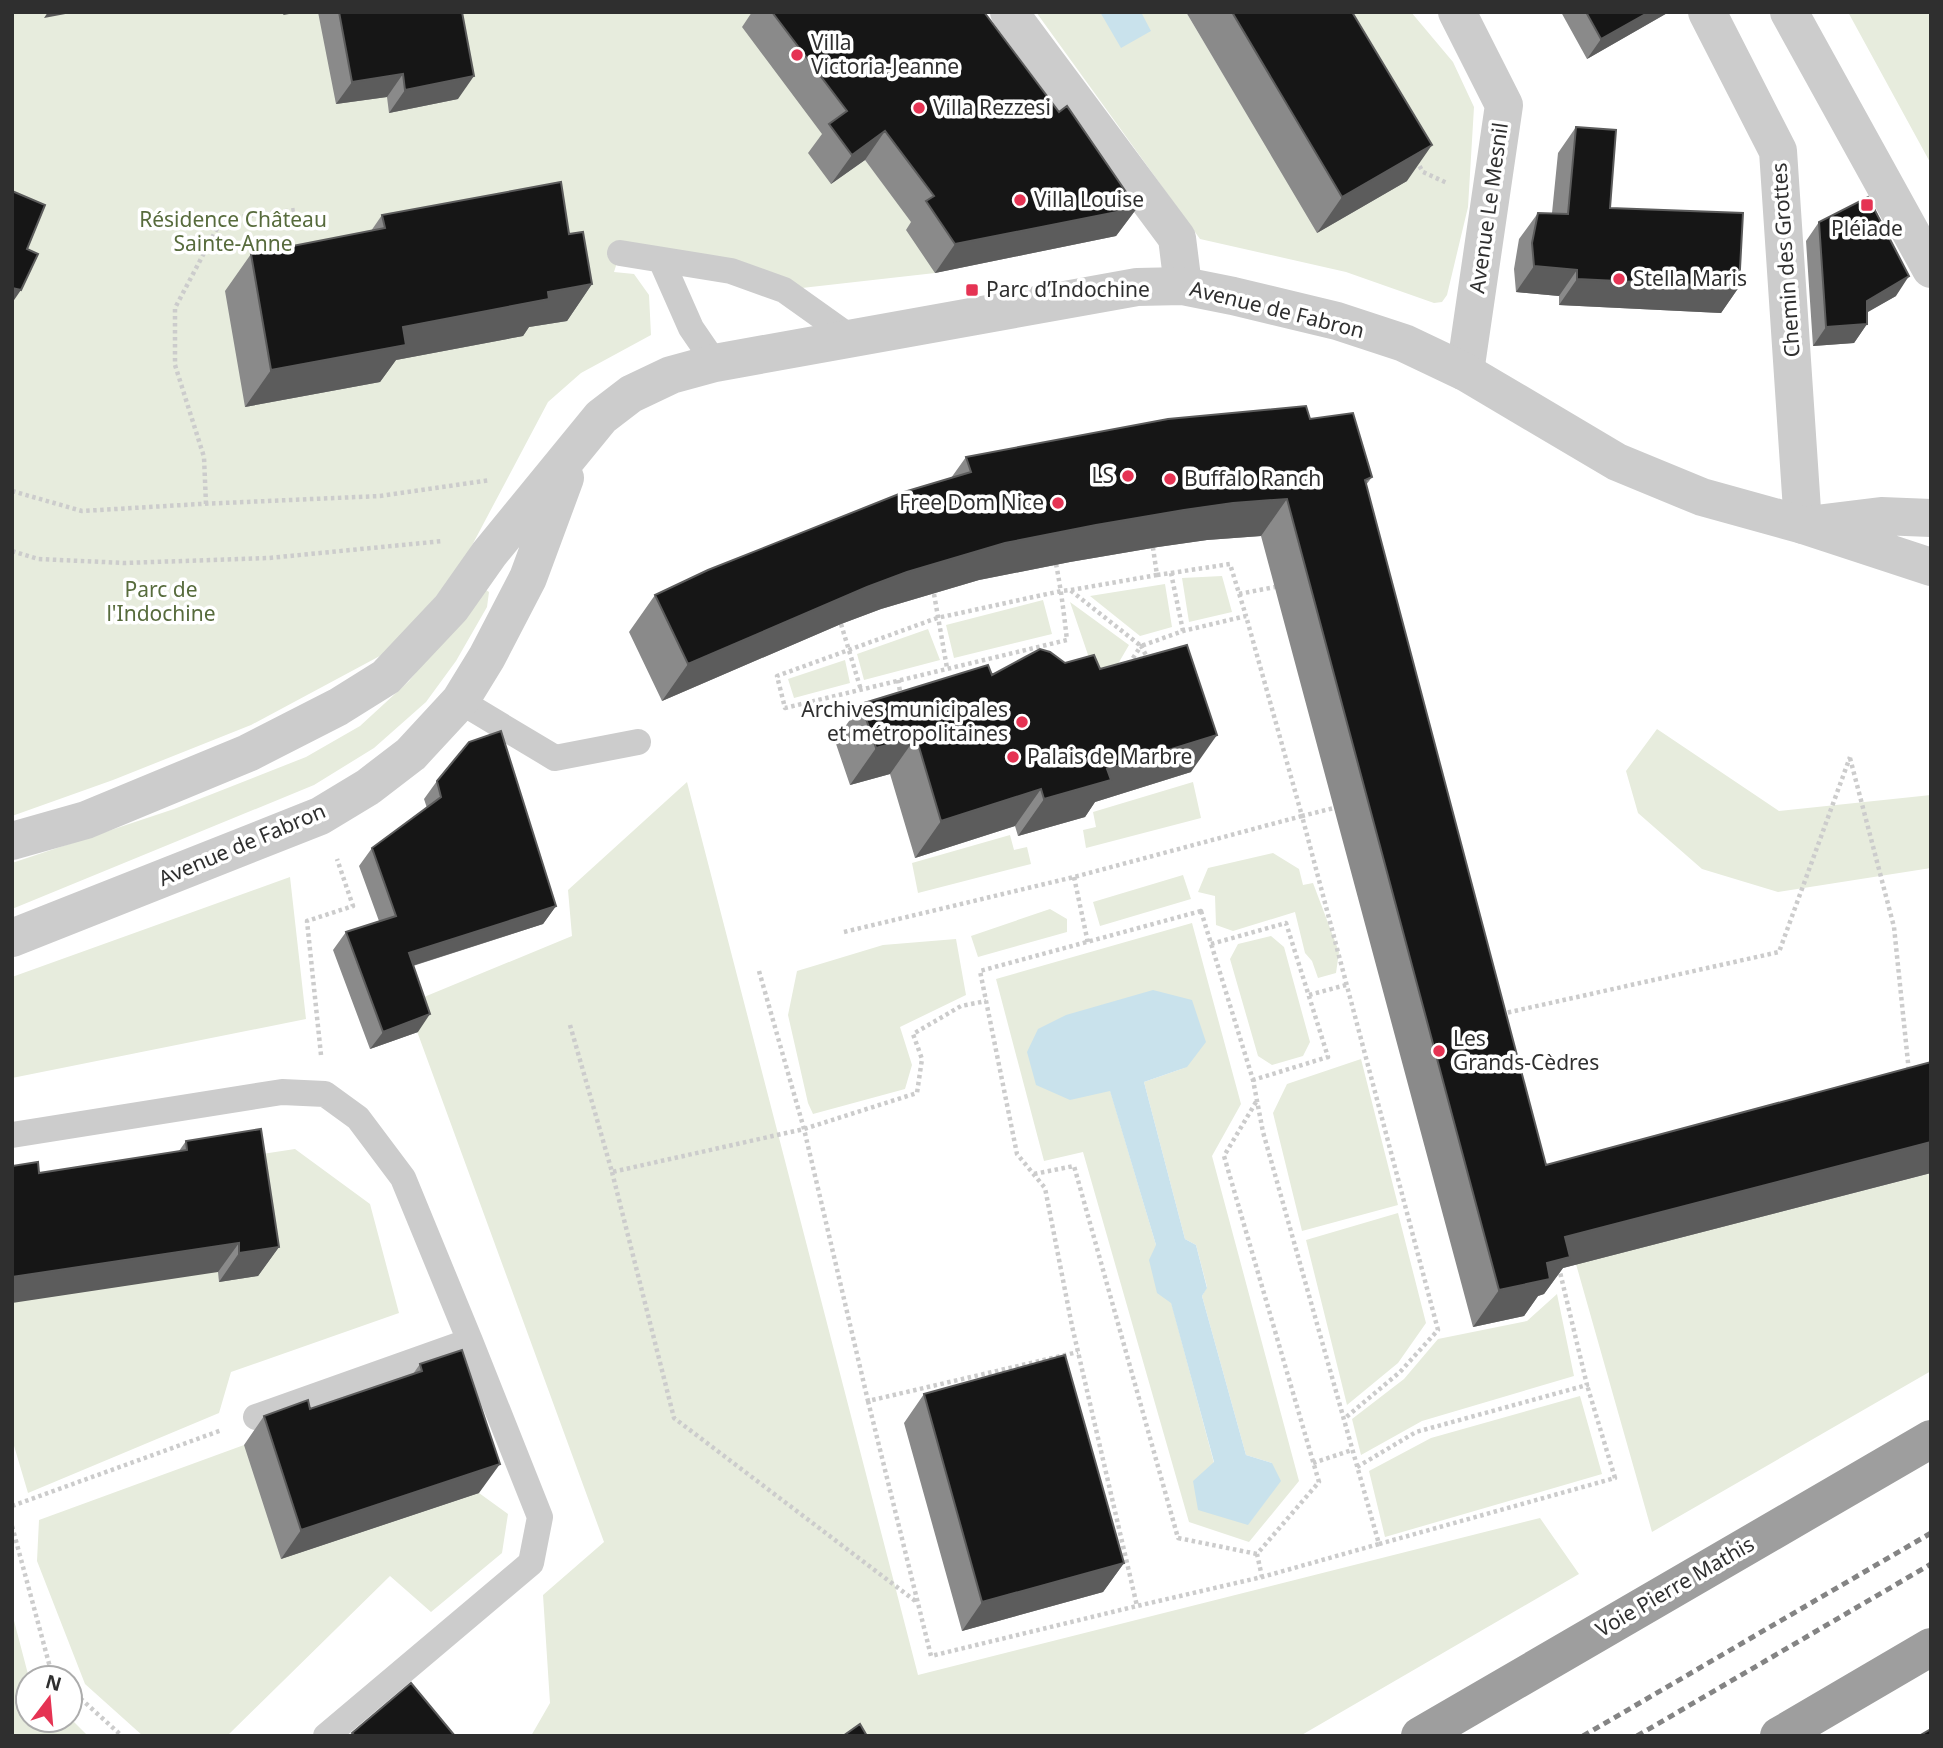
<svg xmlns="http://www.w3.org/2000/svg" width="1943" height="1748" viewBox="0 0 1943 1748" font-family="'Noto Sans',sans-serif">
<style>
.green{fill:#e7ecdd;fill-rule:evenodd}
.water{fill:#c9e2ec}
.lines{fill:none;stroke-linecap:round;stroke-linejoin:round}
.path{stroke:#ccc;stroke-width:4.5;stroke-dasharray:3.5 3.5;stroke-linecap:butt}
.service{stroke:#ccc;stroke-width:26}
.minor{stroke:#ccc;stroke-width:38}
.tertiary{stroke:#ccc;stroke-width:38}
.trunk{stroke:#9e9e9e;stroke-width:38}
.rail{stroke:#848484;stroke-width:5;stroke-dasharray:7 5;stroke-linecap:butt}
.wall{fill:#8a8a8a}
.shaded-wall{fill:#5c5c5c}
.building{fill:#161616;stroke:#5c5c5c;stroke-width:2}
.poi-dot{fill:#e53353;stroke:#fff;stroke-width:2.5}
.labels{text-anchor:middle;stroke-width:7;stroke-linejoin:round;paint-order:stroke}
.poi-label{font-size:21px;fill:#2f2f2f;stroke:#fff;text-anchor:start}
.street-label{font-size:21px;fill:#2f2f2f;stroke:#fff}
.park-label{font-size:21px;fill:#576b3c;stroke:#fff}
</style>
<rect width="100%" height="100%" fill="#fff"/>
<path class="green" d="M12,12H982L831,184L865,160L891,194L922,171L935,273L784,290L620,253L614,272L634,274L649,295L651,335L581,373L548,402L460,568L391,650L251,725L113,780L12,816Z
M1036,12H1186L1318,233L1305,12H1411L1453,62L1474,107L1468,207L1447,295L1442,302L1434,303L1346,272L1200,239Z
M1848,12H1931V164Z
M1222,576L1232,612L1189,622L1182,578Z
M1165,584L1172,627L1140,636L1090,596Z
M483,588L489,592L487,607L456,661L426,702L374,748L314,785L12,909V863L174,809L306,757L360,726L409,681Z
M1043,600L1052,634L954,658L946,625Z
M1070,602L1129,645L1108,681L1120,688L1140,656L1157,679L1102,696Z
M928,629L940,660L864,680L857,654Z
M845,660L850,683L794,698L788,679Z
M1657,729L1779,811L1931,795V868L1778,892L1702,869L1638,813L1626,771Z
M687,782L918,1675L1540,1518L1579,1574L1300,1736H531L550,1703L543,1595L604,1542L407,1004L572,936L568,890Z
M1193,782L1201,818L1086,848L1083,830L1096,827L1093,812Z
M1010,835L1014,850L1027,847L1031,864L918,893L912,863Z
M1273,853L1299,869L1303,885L1313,883L1339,952L1336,973L1318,978L1312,961L1305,953L1295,912L1233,931L1216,925L1215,896L1198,892L1208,868Z
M1183,875L1191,899L1100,926L1093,902Z
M290,877L306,1019L12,1078V977Z
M1050,909L1067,919V932L978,957L971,936Z
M1192,923L1241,1104L1212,1156L1299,1481L1249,1542L1189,1522L1083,1152L1044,1161L996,979ZM1187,1067L1144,1082L1185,1239L1196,1245L1207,1287L1202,1296L1246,1455L1272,1463H1214L1156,1245L1110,1090Z
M1271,936L1284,947L1310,1042L1303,1056L1272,1065L1258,1056L1230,959L1238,944Z
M956,939L966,995L900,1027L912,1065L905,1089L813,1114L808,1103L788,1015L797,971L883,945Z
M1361,1059L1398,1205L1302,1231L1273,1113L1287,1084Z
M295,1149L370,1204L399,1313L231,1372L219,1413L28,1493L12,1439V1192Z
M1931,1173V1371L1652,1532L1576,1264Z
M1398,1213L1426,1323L1398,1363L1347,1405L1306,1240Z
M1557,1294L1574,1376L1422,1421L1361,1455L1352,1419L1404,1379L1438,1339L1527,1321Z
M1580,1396L1602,1474L1385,1537L1369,1471L1431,1438Z
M244,1445L479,1493L508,1514L502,1553L431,1612L390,1576L227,1736H143L85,1684L37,1561L39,1520Z
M12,1613L29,1678L28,1720H70V1718L88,1736H12Z"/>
<path class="water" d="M1100,12H1141L1151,31L1121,48Z
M1153,990L1192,1000L1206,1042L1187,1067L1144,1082L1185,1239L1196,1245L1207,1288L1202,1296L1246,1455L1272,1463L1281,1481L1248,1525L1198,1510L1193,1481L1214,1462L1171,1303L1157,1293L1149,1260L1156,1245L1110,1091L1070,1100L1036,1085L1027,1052L1038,1029L1066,1015Z"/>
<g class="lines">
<path class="path" d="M1416,160L1423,172L1447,183
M12,491L82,511L200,504L380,496L490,480
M206,504L204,457L175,365V308L222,219L295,210
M12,551L38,559L125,563L269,558L443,541
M1056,564C1061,589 1064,614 1067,640L785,708L777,676L937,618L1061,591L1070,590L1141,646L1183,631L1246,616L1302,816L1334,808
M1171,573L1230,564L1246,616
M1157,575L1171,573L1183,631
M1071,590L1157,575L1153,548
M934,594L947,668
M1239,594L1275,587
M841,624L861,690
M1129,664L1141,646L1148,659
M898,680L901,697
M1850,758L1894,927L1909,1072
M1074,877L1088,943
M1201,911L1253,1080L1263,1132L1379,1544L1262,1577L1137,1606L1072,1326L1045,1188L1017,1154L980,971Z
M844,932L1074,877L1302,816L1438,1330L1400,1372L1344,1419
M1211,944L1286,923L1328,1057L1253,1080
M759,971L804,1129L868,1401L1078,1352
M1309,995L1346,985
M1501,1014L1779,952L1850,757
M570,1025L612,1172L804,1129L917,1093L922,1059L913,1034L961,1006L986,1001
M321,1055L307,921L353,906L337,859
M1256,1102L1224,1156L1319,1482L1257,1554L1262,1577
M612,1172L674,1418L918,1603
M1034,1174L1074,1166L1178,1538L1257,1554
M868,1401L931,1656L1137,1606
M1313,1463L1352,1450
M1357,1467L1416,1432L1587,1385L1559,1268
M12,1506L222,1430
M12,1526L51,1671L58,1678
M1379,1544L1615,1478L1587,1385
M70,1689L122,1736"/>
<path class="service" d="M620,253L731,271L784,290L850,337
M661,260L691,328L715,363
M460,701L555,758L638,742
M12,1135L282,1092L325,1094L358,1118L403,1178L470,1341L540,1517L531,1563L326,1736
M256,1417L470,1341"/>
<path class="minor" d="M1009,12L1177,238L1183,286
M1457,12L1504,105L1465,372
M1707,12L1778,151L1803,525"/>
<path class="tertiary" d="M1789,12L1931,269
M1816,524L1881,516L1931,518
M12,841L86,820L248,753L338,707L386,677L451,608L489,554L601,417L631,394L671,375L715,363L1137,287L1183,286L1233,296L1337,321L1404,343L1465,372L1617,462L1702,497L1803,525L1931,567
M12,938L320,816L368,787L411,754L460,701L487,657L528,578L565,478"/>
<path class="trunk" d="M1420,1736L1931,1439
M1779,1736L1931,1647"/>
<path class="rail" d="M1583,1736L1931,1533
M1637,1736L1931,1564"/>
</g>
<path class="wall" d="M318,12H462L458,99L389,113L387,97L336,104Z
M752,12H984L1059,112L1137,208L1116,236L935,273L906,230L911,222L865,160L831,184L808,153L822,134L742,27Z
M1186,12H1352L1407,181L1317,233Z
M1561,12H1669L1587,59Z
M1576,127L1610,208L1739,287L1721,313L1559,305V296L1516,292L1514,269L1519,239L1538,213H1552L1558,153Z
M382,215L569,234L592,284L567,321L529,327L523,336L396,360L380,382L245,407L225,291L251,254L371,231Z
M1819,222L1896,296L1867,312V324L1854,343L1813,346L1806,241Z
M1310,419L1372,477L1366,485L1546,1165L1931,1062V1173L1563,1268L1544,1294L1538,1296L1524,1316L1473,1327L1261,536L1207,540L1158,547L1070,562L979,580L881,609L841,624L662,701L629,632L655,595L951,478L966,457Z
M1065,663L1100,669L1191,772L1095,802L1085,817L1018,836L1015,826L915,858L890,774L850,785L835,741L861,704L992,675Z
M437,781L556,906L543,924L413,966L418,1032L370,1049L333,950L346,932L379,921L359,866L372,848L427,808L424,799Z
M186,1141L279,1247L258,1276L219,1282L218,1272L39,1173L179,1151Z
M420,1364L479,1493L281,1559L244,1445L264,1416L310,1409L413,1374Z
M924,1394L1124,1563L1103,1592L962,1631L904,1423Z"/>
<path class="shaded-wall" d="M48,12H76L44,18Z
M285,12H301L283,15Z
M1649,12H1669L1587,59L1601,39Z
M403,74L387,97L336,104L352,82Z
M474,76L458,99L389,113L405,90Z
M885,131L865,160L831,184L852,155Z
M1432,145L1407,181L1317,233L1342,197Z
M1137,208L1116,236L935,273L955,244Z
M1534,266L1577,270L1559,296L1516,292Z
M1909,276L1896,296L1854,320L1867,301Z
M1577,279L1739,287L1721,313L1559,305Z
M592,284L567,321L529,327L523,336L396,360L380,382L245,407L271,370L403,327L548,292Z
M12,288L21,290L12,303Z
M1867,324L1854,343L1813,346L1826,327Z
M1287,499L1261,536L1207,540L1158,547L1070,562L979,580L881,609L841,624L662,701L688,664L867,587L907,572L1005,543L1096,525L1184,510L1233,503Z
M1217,735L1191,772L1095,802L1085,817L1018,836L1044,799L1107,769Z
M916,737L890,774L850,785L876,748Z
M1041,789L1015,826L915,858L941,821Z
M556,906L543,924L396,971L409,953Z
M430,1014L418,1032L370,1049L383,1032Z
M1931,1142V1173L1563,1268L1544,1294L1538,1296L1524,1316L1473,1327L1499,1290L1565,1237Z
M239,1243L218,1272L12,1303V1277Z
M279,1247L258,1276L219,1282L239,1253Z
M500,1464L479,1493L281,1559L301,1530Z
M1124,1563L1103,1592L962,1631L982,1602Z"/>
<path class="building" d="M339,12H462L474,76L405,90L403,74L352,82Z
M772,12H984L1059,112L1067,106L1137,208L955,244L926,201L934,196L885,131L852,155L829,124L847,111Z
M1232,12H1352L1432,145L1342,197Z
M1586,12H1649L1601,39Z
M1576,127L1616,130L1610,208L1743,213L1739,287L1577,279V270L1534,266L1532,243L1538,213L1568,214Z
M561,182L569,234L583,232L592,284L548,292L549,299L403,327L406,345L271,370L251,254L385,228L382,215Z
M12,191L45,205L27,249L38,254L21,290L12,288Z
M1868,197L1909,276L1867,301V324L1826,327L1819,222Z
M1306,406L1310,419L1353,413L1372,477L1365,480L1546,1165L1931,1062V1142L1565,1237L1570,1257L1547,1263L1550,1279L1499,1290L1287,499L1233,503L1184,510L1096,525L1005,543L907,572L867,587L688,664L655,595L708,570L904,492L971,472L966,457L1168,419Z
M1187,645L1217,735L1107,769L1111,780L1044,799L1041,789L941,821L916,737L876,748L861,704L988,665L992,675L1040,649L1050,652L1065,663L1094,655L1100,669Z
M501,731L556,906L409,953L430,1014L383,1032L346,932L396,916L372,848L441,797L437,781L469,742Z
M261,1129L279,1247L239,1253V1243L12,1277V1166L38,1162L39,1173L187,1150L186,1141Z
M462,1350L500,1464L301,1530L264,1416L308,1400L310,1409L422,1371L420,1364Z
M1065,1355L1124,1563L982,1602L924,1394Z
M411,1683L455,1736H355L352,1733Z
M860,1724L867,1736H843Z
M1931,1729V1736H1919Z"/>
<g class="poi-dot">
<circle cx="797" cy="55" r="7"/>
<circle cx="919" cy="108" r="7"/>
<circle cx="1020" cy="200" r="7"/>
<rect x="1860" y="198" width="14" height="14" rx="3.5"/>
<circle cx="1619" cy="279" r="7"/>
<rect x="965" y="283" width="14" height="14" rx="3.5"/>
<circle cx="1128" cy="476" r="7"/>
<circle cx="1170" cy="479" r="7"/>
<circle cx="1058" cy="503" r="7"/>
<circle cx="1022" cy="722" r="7"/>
<circle cx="1013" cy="757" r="7"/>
<circle cx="1439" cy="1051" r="7"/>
</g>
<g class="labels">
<g class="poi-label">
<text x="811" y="50">Villa<tspan x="811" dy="24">Victoria-Jeanne</tspan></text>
<text x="933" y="115">Villa Rezzesi</text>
<text x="1034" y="207">Villa Louise</text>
<text x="1867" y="236" text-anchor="middle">Pléiade</text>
<text x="1633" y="286">Stella Maris</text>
<text x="986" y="297">Parc d’Indochine</text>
<text x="1114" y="483" text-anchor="end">LS</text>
<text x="1184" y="486">Buffalo Ranch</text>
<text x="1044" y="510" text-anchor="end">Free Dom Nice</text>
<text x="1008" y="717" text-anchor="end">Archives municipales<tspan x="1008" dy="24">et métropolitaines</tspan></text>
<text x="1027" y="764">Palais de Marbre</text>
<text x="1453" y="1046">Les<tspan x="1453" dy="24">Grands-Cèdres</tspan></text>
</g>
<g class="street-label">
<text transform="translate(1489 208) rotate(-82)" y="7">Avenue Le Mesnil</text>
<text transform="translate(1786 260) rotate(-94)" y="7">Chemin des Grottes</text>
<text transform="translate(1277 310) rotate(14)" y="7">Avenue de Fabron</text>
<text transform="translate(242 845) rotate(-23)" y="7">Avenue de Fabron</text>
<text transform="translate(1675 1587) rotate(-30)" y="7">Voie Pierre Mathis</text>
</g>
<g class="park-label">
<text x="233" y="227">Résidence Château<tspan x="233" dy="24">Sainte-Anne</tspan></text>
<text x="161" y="597">Parc de<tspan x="161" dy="24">l'Indochine</tspan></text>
</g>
</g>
<rect width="1943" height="1748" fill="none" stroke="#2f2f2f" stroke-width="28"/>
<g transform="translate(49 1699) rotate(16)"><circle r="33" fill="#ffffff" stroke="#acacac" stroke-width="2"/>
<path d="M0-5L12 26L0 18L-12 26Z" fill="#e53353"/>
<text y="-10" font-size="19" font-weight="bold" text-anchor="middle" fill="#2f2f2f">N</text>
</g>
</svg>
